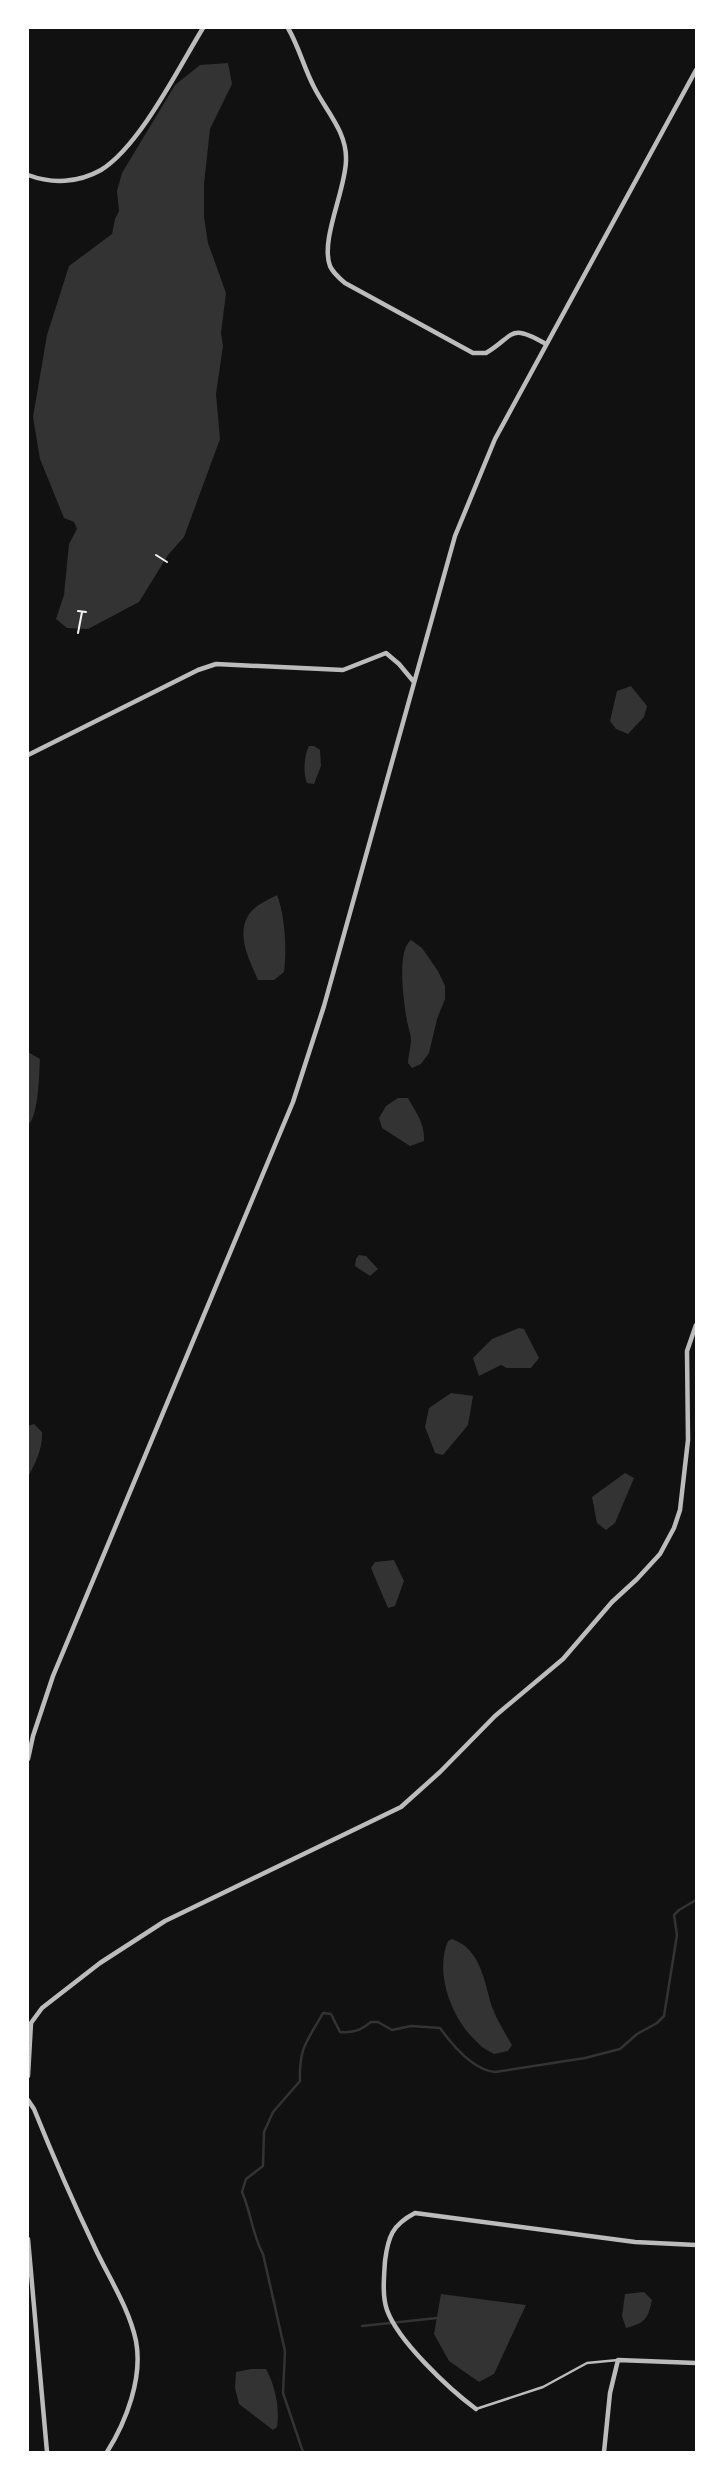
<svg xmlns="http://www.w3.org/2000/svg" width="724" height="2480" viewBox="0 0 724 2480" font-family="Quicksand,sans-serif">
<style>
.water{fill:#333}
.lines{fill:none;stroke-linecap:round;stroke-linejoin:round}
.stream{stroke:#333;stroke-width:2.5}
.path{stroke:#f5f5f5;stroke-width:2}
.service{stroke:#bcbcbc;stroke-width:2.5}
.minor{stroke:#bcbcbc;stroke-width:4.5}
</style>
<rect width="100%" height="100%" fill="#111"/>
<path class="water" d="M228,63L232,84L210,129L204,184V217L208,243L226,293L221,333L223,346L216,394L220,439L184,537L168,555L139,602L88,629L67,628L56,619L64,595L69,544L77,529L74,522L64,518L40,459L33,417L47,335L69,266L112,234L115,219L119,211L117,191L122,173L175,85L200,65Z
M631,686L647,706L644,717L628,734L616,729L610,721L617,691Z
M309,746H314L320,750L321,766L314,784L307,783C303,774 304,755 309,746Z
M277,895C285,915 287,951 284,972L274,980H258C250,961 236,936 248,916C253,906 268,900 277,895Z
M411,940L422,948L438,971L445,986V999L437,1019L429,1053L421,1064L412,1068L408,1063C408,1055 411,1048 411,1040C411,1034 408,1027 407,1021C404,1003 396,951 411,940Z
M28,1052L40,1059C39,1074 39,1115 28,1125Z
M398,1098H408C416,1113 425,1123 424,1141L410,1146L382,1128L379,1118L386,1106Z
M359,1255L366,1256L378,1269L370,1276L355,1266L356,1259Z
M519,1328L524,1329L539,1358L531,1368H507L501,1365L479,1376L473,1358L492,1339Z
M451,1393L473,1396L468,1425L443,1455L435,1453L425,1427L429,1408Z
M34,1424L42,1432C43,1449 35,1463 28,1477V1426Z
M625,1473L634,1478L615,1523L606,1530L597,1523L592,1497Z
M394,1560L404,1581L395,1606L388,1608L371,1568L375,1562Z
M452,1939C481,1949 484,1981 492,2007C497,2020 505,2033 512,2045L508,2051L494,2054C489,2051 482,2048 478,2043C452,2020 434,1973 448,1941Z
M644,2292L652,2300C648,2318 646,2323 626,2328L622,2316L625,2294Z
M441,2294L526,2305L494,2374L479,2382L449,2361L434,2334Z
M251,2369H266C275,2385 280,2408 277,2427L273,2430L239,2404L235,2388L236,2372Z"/>
<g class="lines">
<path class="stream" d="M362,2326L437,2318
M303,2452L283,2393L285,2351L263,2254C252,2234 251,2212 242,2192L246,2179L263,2166L264,2132L273,2112L300,2081C299,2046 307,2042 323,2013L331,2014L340,2032C354,2033 361,2030 371,2022H378L392,2030L411,2026L440,2028C453,2046 473,2070 495,2072L585,2058L620,2049L637,2034L657,2023L664,2016L677,1935L674,1915L679,1910L696,1900"/>
<path class="path" d="M156,555L167,562
M78,611L86,612
M78,633L82,612"/>
<path class="service" d="M476,2409L543,2387L587,2363L618,2360"/>
<path class="minor" d="M288,28C299,47 304,68 314,87C326,111 347,132 346,160C346,189 320,240 330,266C333,273 339,278 345,283L473,353H486C515,336 508,322 546,344
M28,175C52,184 78,183 101,170C140,146 179,67 203,28
M28,755L198,670L216,664L343,670L386,653L399,664L414,682
M28,1759L33,1736L53,1676L293,1102L324,1006L455,536L495,439L696,70
M28,2076L31,2023L42,2008L100,1963L165,1921L401,1807L440,1772L495,1716L563,1659L612,1602L637,1579L660,1554L674,1528L680,1510L688,1440L687,1351L696,1325
M28,2100L34,2109C53,2156 73,2202 95,2248C109,2278 129,2308 136,2341C143,2378 126,2422 107,2452
M28,2239L47,2452
M476,2409C449,2389 398,2341 387,2310C382,2296 384,2277 385,2261C388,2237 392,2225 415,2213L635,2242L696,2245
M604,2452L610,2393L618,2360L696,2363"/>
</g>
<rect width="724" height="2480" fill="none" stroke="#ffffff" stroke-width="58"/>
</svg>
